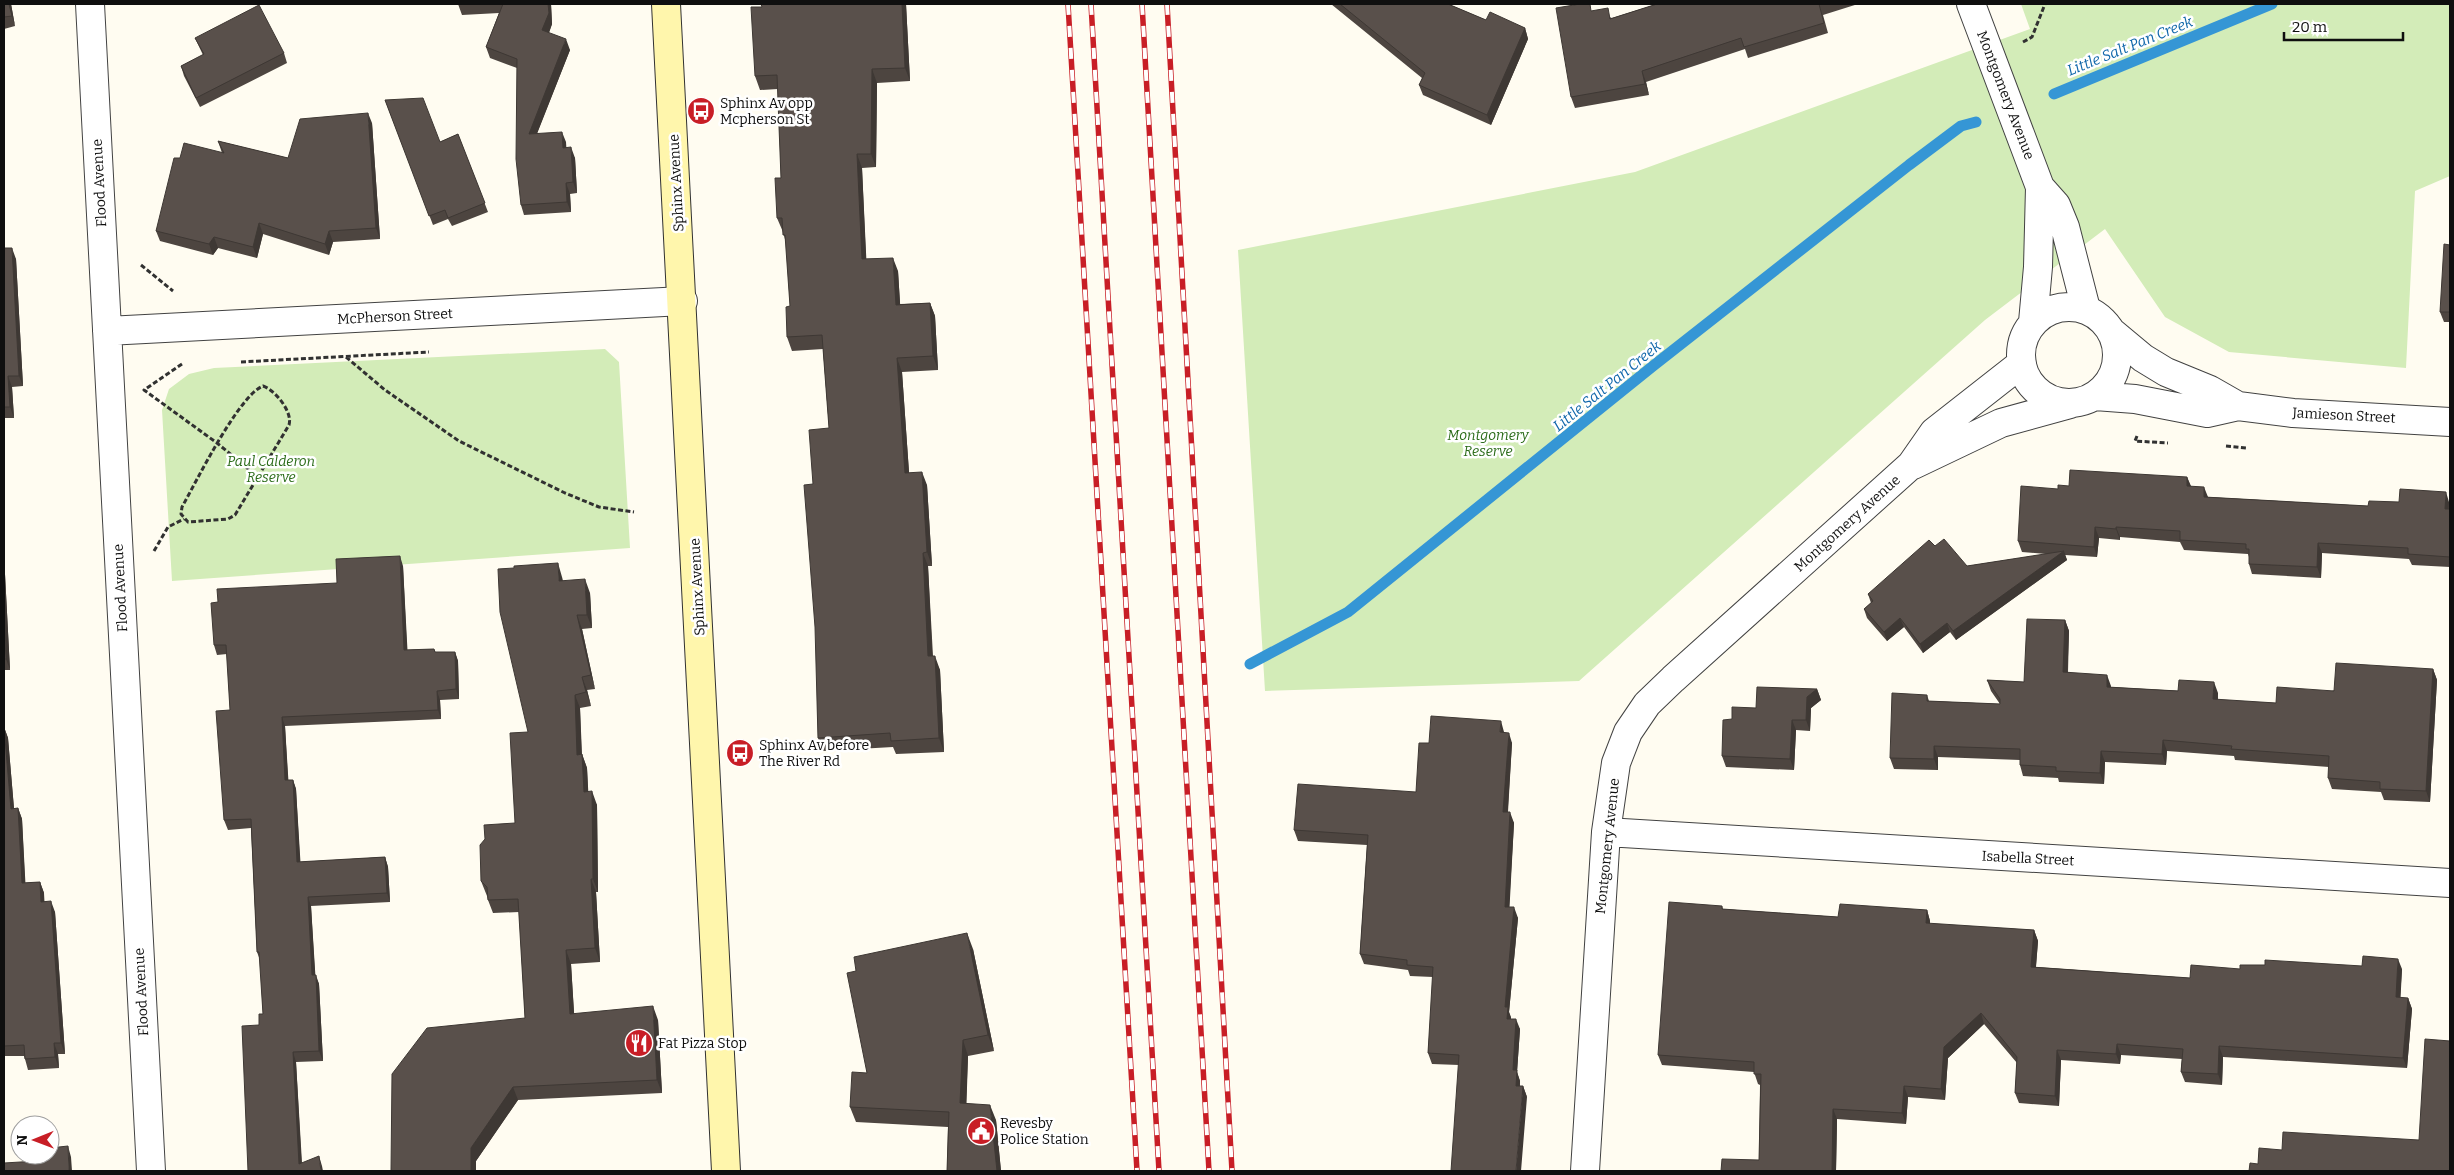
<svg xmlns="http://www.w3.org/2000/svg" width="2454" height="1175" viewBox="0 0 2454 1175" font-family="Bitter,serif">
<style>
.green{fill:#d3ecb8}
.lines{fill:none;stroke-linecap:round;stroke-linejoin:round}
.stream{stroke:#3596d5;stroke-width:11}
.street-casing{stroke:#424242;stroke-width:30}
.secondary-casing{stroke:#313131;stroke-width:30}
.path{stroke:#313131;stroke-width:3;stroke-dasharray:5 2.5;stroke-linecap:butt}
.street{stroke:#fff;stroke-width:28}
.secondary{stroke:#fff6ac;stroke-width:28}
.rail-casing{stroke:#c81e26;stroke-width:5.5}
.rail{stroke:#fff;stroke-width:4;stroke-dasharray:11;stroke-linecap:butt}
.wall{fill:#4d4540}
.shaded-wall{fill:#3e3834}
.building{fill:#59504b;stroke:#3e3834}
.labels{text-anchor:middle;stroke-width:5;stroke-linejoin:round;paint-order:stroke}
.street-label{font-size:14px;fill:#0f0f0f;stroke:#fff}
.poi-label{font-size:14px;fill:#0f0f0f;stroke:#fff;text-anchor:start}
.park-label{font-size:14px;font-style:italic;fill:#2c6c1a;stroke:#fff}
.water-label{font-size:15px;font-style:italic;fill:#1067aa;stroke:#fff}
</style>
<rect width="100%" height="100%" fill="#fffcf1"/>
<path class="green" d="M2021,4H2450V176L2415,191L2406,368L2229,352L2165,317L2105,229L1985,320L1579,681L1265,691L1238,250L1635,172L2030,29Z
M605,349L619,362L630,548L172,581L162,410L169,389L189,374L214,368Z"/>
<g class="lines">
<path class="stream" d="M2054,94L2272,4
M1250,664L1348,612L1653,366L1909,165L1961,126L1976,122"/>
<g class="street-casing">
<path id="street" d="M90,4L151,1171
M1971,4L2040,187L2038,267L2033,322
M2040,187L2056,205L2065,227L2086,309
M2021 355a48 48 0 1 1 96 0a48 48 0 1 1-96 0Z
M107,331L683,301
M2113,333L2143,358L2166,372L2210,390L2238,406
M2095,396L2135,399L2207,413L2238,406L2293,413L2450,422
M1913,465L2001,423L2070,404
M1606,832L2450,883
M1585,1171L1606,832L1616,763L1628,732L1647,704L1673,679L1911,465L1934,432L2022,363"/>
</g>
<g class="secondary-casing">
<path id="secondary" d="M666,4L726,1171"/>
</g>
<path class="path" d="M2023,42L2032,37L2045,4
M141,265L173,291
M346,357L385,390L459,441L565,493L599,507L634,512
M241,362L429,352
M182,364L144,390L217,443L258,477
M263,386C275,390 293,412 289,425L235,515L228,519L188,522L181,514L182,507C196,482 239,395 263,386Z
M2137,436L2135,441L2168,443
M2226,446L2246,448
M154,551L168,527L184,519"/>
<use href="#street" class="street"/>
<use href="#secondary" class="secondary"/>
<g class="rail-casing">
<path id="rail" d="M1068,4L1137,1171
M1091,4L1159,1171
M1142,4L1209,1171
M1167,4L1232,1171"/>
</g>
<use href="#rail" class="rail"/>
</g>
<path class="wall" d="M4,4H11L15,26L4,29Z
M458,4H551L552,24L549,33L570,50L537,133L566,142V148L575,158L577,193L570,194L571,212L524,215L521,205L517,68L490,58L486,47L499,13L462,15Z
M906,4L910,81L877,83L876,167L862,168L866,259L898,271L900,304L930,303L935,316L938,370L902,372L909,473L927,485L932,566H928L933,656L940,670L944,752L896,754L893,747L823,751L818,738L813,484L829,428L823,349L792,351L787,337L790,306L786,243L783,232L777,218L781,178L778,89L760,90L755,76L762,7Z
M1331,4H1448L1486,20L1525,28L1528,39L1491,125L1423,95L1419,85L1422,78Z
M1657,4H1858L1823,15L1828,33L1748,58L1745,49L1646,82L1649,95L1575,108L1571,97L1593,11L1612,18Z
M195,38L284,53L287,63L200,107L184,76L181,66L203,55Z
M385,100L440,142L458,134L488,212L452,226L448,219L433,225Z
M372,123L380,239L333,242L329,255L263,234L257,258L218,248L213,255L160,241L156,231L180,158L222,153L218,141L288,158Z
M2450,245V322H2444L2440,312Z
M4,248L16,259L23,386L12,387L14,418H4Z
M2187,477L2191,486L2208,497L2368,506L2399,502H2449V509H2450V567L2412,565L2409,559L2322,553L2321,578L2252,574L2249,564V557L2248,554L2184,550L2180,542L2120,537V540L2099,538L2097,557L2065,555L2067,560L1956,640L1950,632L1923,653L1904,627L1887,641L1867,618L1864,609L1871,603L1868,594L1935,546L1967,566L2046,554L2022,552L2018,541L2058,489L2069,486Z
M4,555L10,670H4Z
M403,566L407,650L434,649L435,652H455L458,661L459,699L440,700L441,719L285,726L288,780H293L296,789L300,862L385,857L388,867L390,902L311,906L315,975L319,984L323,1061L296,1062L302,1163L322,1166L248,1171L259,1025L263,1014L260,960L257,952L251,828L228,830L224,820L230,710L227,654L217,655L214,645L337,583Z
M562,577L563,581L590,593L592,628L582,629L595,689L587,690L591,706L580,708L582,754L587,768L588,791L597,805L598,892H596L600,962L571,964L574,1014L658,1020L662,1093L518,1100L476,1161V1171H391L525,1018L519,912L493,913L488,900L487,896L481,881L515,823L528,732Z
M2065,620L2069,631L2068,672L2111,686V687L2218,693V700L2276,703L2433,669L2437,680L2430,802L2384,800L2381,792L2332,789L2328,778L2329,767L2235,760L2234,756L2167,751L2166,765L2105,762L2104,784L2059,782L2058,778L2023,776L2020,765V760L1938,757V770L1894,769L1890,758L1927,695L1929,701L2000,704L1991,691L1987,680L2024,682Z
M1817,689L1821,700L1811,708L1810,731L1796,730L1794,770L1726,767L1722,756L1732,719Z
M4,727L8,738L14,809L18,808L22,819L25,883L40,882L44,893V901L55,912L65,1054H58L59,1068L28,1070L25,1059L24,1056H4Z
M1504,732L1512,743L1508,812L1514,823L1509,907L1518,918L1509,1012L1511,1019L1520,1029L1517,1072L1520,1081V1086H1523L1527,1097L1459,1065L1432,1064L1428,1053L1433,977L1410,976L1408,970L1364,964L1360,954L1367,845L1298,841L1294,830L1416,792L1429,743Z
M1722,906L1723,909L1838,917L1927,910L1930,921V924L2034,930L2038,941L2036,967L2190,978L2240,969H2402L2400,998H2408L2412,1009L2407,1068L2223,1057L2222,1085L2185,1082L2181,1072L2182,1059L2121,1055L2120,1064L2061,1060L2059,1106L2019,1103L2015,1093L2017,1063L1984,1024L1948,1058L1945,1100L1908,1097L1906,1124L1837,1119L1836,1171H1721L1759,1160L1760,1085L1758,1084L1754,1072L1662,1065L1658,1055Z
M973,949L994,1051L968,1056L966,1103L996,1120L1001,1171H947L948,1127L856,1122L850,1107L867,1073L856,971Z"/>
<path class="shaded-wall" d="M9,4H11L15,26L12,16Z
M548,4H551L552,24L546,40L542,30Z
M902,4H906L910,81L905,68Z
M1525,28L1528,39L1491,125L1487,115Z
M566,39L570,50L533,144L529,134Z
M872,69L877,83L876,167L871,154Z
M1642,71L1646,82L1649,95L1645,84Z
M368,113L372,123L380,239L376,228Z
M562,132L566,142L567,158L563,148Z
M571,147L575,158L577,193L573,182Z
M857,154L862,168L867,273L862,259Z
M566,183L570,194L571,212L567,202Z
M259,223L263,234L257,258L253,247Z
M329,231L333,242L329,255L325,244Z
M214,237L218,248L213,255L209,244Z
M12,248L16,259L23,386L19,376Z
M893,258L898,271L901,318L896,305Z
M930,303L935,316L938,370L933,356Z
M897,358L902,372L910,486L905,473Z
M8,376L12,387L14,418L10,407Z
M922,472L927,485L932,566L927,552Z
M2187,477L2191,487L2187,486Z
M2204,487L2208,497V508L2204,497Z
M2446,492L2449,502L2448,519L2445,509Z
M2095,527L2099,538L2097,557L2094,547Z
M2116,527L2120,537V540L2116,529Z
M2318,543L2322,553L2321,578L2317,567Z
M2064,551L2067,560L1956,640L1953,631Z
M923,553L928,566L933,670L928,656Z
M4,555L10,670L6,659L4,621Z
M400,556L403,566L408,660L404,650Z
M558,563L562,577L563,594L559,581Z
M585,579L590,593L592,628L587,615Z
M577,615L582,629L595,689L591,675Z
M1900,618L1904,627L1887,641L1884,632Z
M2065,620L2069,631L2067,683L2063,672Z
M1947,623L1950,632L1923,653L1920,644Z
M455,652L458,661L459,699L456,689Z
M935,656L940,670L944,752L939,738Z
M2433,669L2437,680L2430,802L2426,791Z
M2107,675L2111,686L2110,697L2107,687Z
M582,677L587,690L591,706L586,692Z
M2214,682L2218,693L2217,710L2213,699Z
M1817,689L1821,700L1811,708L1810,731L1806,720L1807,697Z
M437,691L440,700L441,719L438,710Z
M575,695L580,708L582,768L577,755Z
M282,717L285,726L289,790L285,780Z
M1792,720L1796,730L1794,770L1790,759Z
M1501,721L1504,732V743L1500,732Z
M4,727L8,738L15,820L11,809Z
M1509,733L1512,743L1507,822L1503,812Z
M2163,740L2167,751L2166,765L2162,754Z
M1934,746L1938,757V770L1934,759Z
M2101,751L2105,762L2104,784L2100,773Z
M582,754L587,768L589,805L584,792Z
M293,780L296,789L301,871L297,862Z
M592,791L597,805L598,892L593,879Z
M18,808L22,819L26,894L22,883Z
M1510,812L1514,823L1509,917L1505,907Z
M385,857L388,867L390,902L387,893Z
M591,879L596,892L600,962L595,948Z
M40,882L44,893L45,912L41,902Z
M308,897L311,906L316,985L312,975Z
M51,901L55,912L65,1054L61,1043Z
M1514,907L1518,918L1509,1012L1511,1017V1029L1507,1019L1505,1007Z
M1927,910L1930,921V934L1926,923Z
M2034,930L2038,941L2035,977L2031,967Z
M967,933L973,949L994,1051L988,1035Z
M566,950L571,964L575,1028L570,1014Z
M2398,959L2402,969L2400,1008L2396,997Z
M316,975L319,984L323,1061L319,1051Z
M2408,998L2412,1009L2407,1068L2403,1058Z
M653,1006L658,1020L662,1093L657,1080Z
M1981,1013L1984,1024L1948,1058L1945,1100L1941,1089L1944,1047Z
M1516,1019L1520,1029L1517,1072L1520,1081L1519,1096L1516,1086L1513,1070Z
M963,1040L968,1056L966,1119L960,1103Z
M54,1043L58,1054L59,1068L55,1057Z
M2117,1044L2121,1055L2120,1064L2116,1054Z
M2219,1046L2223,1057L2222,1085L2218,1074Z
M2057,1050L2061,1060L2059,1106L2055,1096Z
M293,1052L296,1062L302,1171L299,1164Z
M1523,1086L1527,1097L1521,1171H1516Z
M1904,1086L1908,1097L1906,1124L1902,1113Z
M513,1087L518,1100L476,1161V1171H471V1148Z
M990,1105L996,1120L1001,1171H997Z
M1833,1109L1837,1119L1836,1171H1832Z
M68,1146L71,1157L72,1171H69Z
M319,1156L322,1166L323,1171H321Z"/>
<path class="building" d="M4,4H9L12,16L4,17Z
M503,4H548L549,13L542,30L566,39L529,134L562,132L563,148L571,147L573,182L566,183L567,202L521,205L516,159L517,59L486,47Z
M761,4H902L905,68L872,69L871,154H857L862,259L893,258L896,305L930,303L933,356L897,358L905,473L922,472L927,552L923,553L928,656H935L939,738L891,741L890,733L818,738L815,627L804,485L813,484L809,430L829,428L822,335L787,337L786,307L790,306L785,235H783L782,218H777L775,178H781L777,75L755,76L751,7H762Z
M1340,4H1448L1486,20L1490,12L1525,28L1487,115L1419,85L1425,73Z
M1580,4H1590L1591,11L1608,8L1610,19L1657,4H1820H1819L1824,23L1744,47L1741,38L1642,71L1645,84L1571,97L1556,8Z
M259,5L284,53L196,98L181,66L204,54L195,38Z
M423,98L440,142L458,134L485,203L448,218L445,210L429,216L385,100Z
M368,113L376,228L329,231L325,244L259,223L253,247L214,237L209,244L156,231L174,158H180L184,143L224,153L218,141L288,158L300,119Z
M2444,244L2450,245V312H2440Z
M4,248H12L19,376H8L10,407H4Z
M2070,470L2187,477V486L2204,487V497L2368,506L2369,501L2399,502L2400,489L2446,492L2445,509H2450V557L2408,554V548L2318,543L2317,567L2249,564V549H2246V544L2180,540V531L2116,527V529L2095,527L2094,547L2018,541L2021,486L2058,489V485L2069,486Z
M1944,539L1967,566L2064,551L1953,631L1947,623L1920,644L1900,618L1884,632L1864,609L1873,601L1868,594L1929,540L1935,546Z
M400,556L404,650L434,649L435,652H455L456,689L437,691L438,710L282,717L285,780H293L297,862L385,857L387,893L308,897L312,975H316L319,1051L293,1052L299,1164L319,1156L321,1171H248L242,1026L259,1025V1014H263L259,952H257L251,819L224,820L216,711L230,710L226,645H214L211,603L218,602L217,589L337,583L336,559Z
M558,563L559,581L585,579L587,615H577L591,675L582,677L586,692L575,695L577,755L582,754L584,792L592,791L593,879H591L595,948L566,950L570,1014L653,1006L657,1080L513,1087L471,1148V1171H391L392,1074L427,1028L525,1018L518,899L488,900L487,887L481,881L480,845L485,839L484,825L515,823L510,733L528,732L500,612L498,569L514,568V566Z
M2027,619L2065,620L2063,672L2107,675V687L2178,691L2179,680L2214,682L2213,699L2276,703L2277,687L2334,691L2336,663L2433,669L2426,791L2380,789V782L2328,778L2329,756L2231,749L2232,746L2163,740L2162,754L2101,751L2100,773L2056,771V767L2020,765V749L1934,746V759L1890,758L1892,693L1927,695V701L2000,704V699L1987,680L2024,682Z
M4,621L6,659H4Z
M1757,687L1817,689L1807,697L1806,720H1792L1790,759L1722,756L1723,720L1732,719V707L1756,708Z
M1431,716L1501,721L1500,732L1509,733L1503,812H1510L1505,907H1514L1505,1007H1508L1507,1019H1516L1513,1070H1517L1516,1086H1523L1516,1171H1451L1459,1055L1428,1053L1433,967L1407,965V960L1360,954L1368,835L1294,830L1298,784L1416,792L1419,743H1429Z
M4,727L11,809L18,808L22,883L40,882L41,902L51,901L61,1043H54L55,1057L25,1059L24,1045L4,1046Z
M1669,902L1722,906V909L1838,917L1840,904L1927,910L1926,923L2034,930L2031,967L2190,978L2191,965L2240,969V965H2265V960L2362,966L2363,956L2398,959L2396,997L2408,998L2403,1058L2219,1046L2218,1074L2181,1072L2183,1049L2117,1044L2116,1054L2057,1050L2055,1096L2015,1093L2017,1057L1981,1013L1944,1047L1941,1089L1904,1086L1902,1113L1833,1109L1832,1171H1721L1722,1159L1759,1160L1761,1074H1754V1062L1658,1055Z
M967,933L988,1035L963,1040L960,1103L990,1105L997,1171H947L949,1112L850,1107L852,1072L867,1073L847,973L856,971L854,957Z
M2425,1039L2450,1041V1171H2249L2250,1163L2258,1164L2259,1148L2282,1150L2283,1132L2419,1140Z
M68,1146L69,1171H4V1163L37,1161V1155H50V1148Z"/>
<defs>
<g id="bus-disc" transform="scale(1.4375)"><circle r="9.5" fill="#c81e26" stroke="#fff"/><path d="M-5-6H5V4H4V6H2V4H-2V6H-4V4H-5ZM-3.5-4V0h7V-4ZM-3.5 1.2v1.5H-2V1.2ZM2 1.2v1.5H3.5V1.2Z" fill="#fff"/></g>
<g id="restaurant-disc" transform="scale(1.4375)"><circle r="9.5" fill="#c81e26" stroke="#fff"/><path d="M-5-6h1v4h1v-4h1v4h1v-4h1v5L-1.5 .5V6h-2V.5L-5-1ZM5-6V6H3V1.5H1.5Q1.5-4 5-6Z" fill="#fff"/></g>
<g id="civic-disc" transform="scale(1.4375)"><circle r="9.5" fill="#c81e26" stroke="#fff"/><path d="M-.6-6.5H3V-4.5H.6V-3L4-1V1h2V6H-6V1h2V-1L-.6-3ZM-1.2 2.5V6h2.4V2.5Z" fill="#fff"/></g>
</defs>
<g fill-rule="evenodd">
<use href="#bus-disc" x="701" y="111"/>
<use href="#bus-disc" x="740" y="753"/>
<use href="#restaurant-disc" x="639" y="1043"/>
<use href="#civic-disc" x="981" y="1131"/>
</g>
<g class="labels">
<g class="street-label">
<text transform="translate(2006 95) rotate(69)" y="5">Montgomery Avenue</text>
<text transform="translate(99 183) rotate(-93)" y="5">Flood Avenue</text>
<text transform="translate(676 183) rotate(-93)" y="5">Sphinx Avenue</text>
<text transform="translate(395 316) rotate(-3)" y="5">McPherson Street</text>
<text transform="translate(2344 415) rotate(3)" y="5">Jamieson Street</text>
<text transform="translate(1847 523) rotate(-42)" y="5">Montgomery Avenue</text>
<text transform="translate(697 587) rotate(-93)" y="5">Sphinx Avenue</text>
<text transform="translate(120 588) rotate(-93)" y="5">Flood Avenue</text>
<text transform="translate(1607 846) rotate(-84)" y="5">Montgomery Avenue</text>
<text transform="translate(2028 858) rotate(3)" y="5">Isabella Street</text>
<text transform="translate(141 992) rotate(-93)" y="5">Flood Avenue</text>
</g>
<g class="poi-label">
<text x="720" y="108">Sphinx Av opp<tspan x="720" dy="16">Mcpherson St</tspan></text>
<text x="759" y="750">Sphinx Av before<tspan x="759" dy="16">The River Rd</tspan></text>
<text x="658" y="1048">Fat Pizza Stop</text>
<text x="1000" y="1128">Revesby<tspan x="1000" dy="16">Police Station</tspan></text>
</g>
<g class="park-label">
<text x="1488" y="440">Montgomery<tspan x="1488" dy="16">Reserve</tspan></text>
<text x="271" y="466">Paul Calderon<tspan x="271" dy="16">Reserve</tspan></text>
</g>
<g class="water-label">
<text transform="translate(2130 46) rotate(-22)" y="5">Little Salt Pan Creek</text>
<text transform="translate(1607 386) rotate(-39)" y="5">Little Salt Pan Creek</text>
</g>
</g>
<rect width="2454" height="1175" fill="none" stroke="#0f0f0f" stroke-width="10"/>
<g transform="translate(35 1140) rotate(269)"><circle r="24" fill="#ffffff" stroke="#9f9f9f"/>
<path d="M0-4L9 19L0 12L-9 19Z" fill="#c81e26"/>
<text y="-8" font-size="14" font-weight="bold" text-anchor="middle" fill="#0f0f0f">N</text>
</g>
<path d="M2284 32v8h119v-8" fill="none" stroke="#0f0f0f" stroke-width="2.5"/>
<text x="2292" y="32" font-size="15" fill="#0f0f0f" stroke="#ffffff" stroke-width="4" paint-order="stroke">20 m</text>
</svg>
